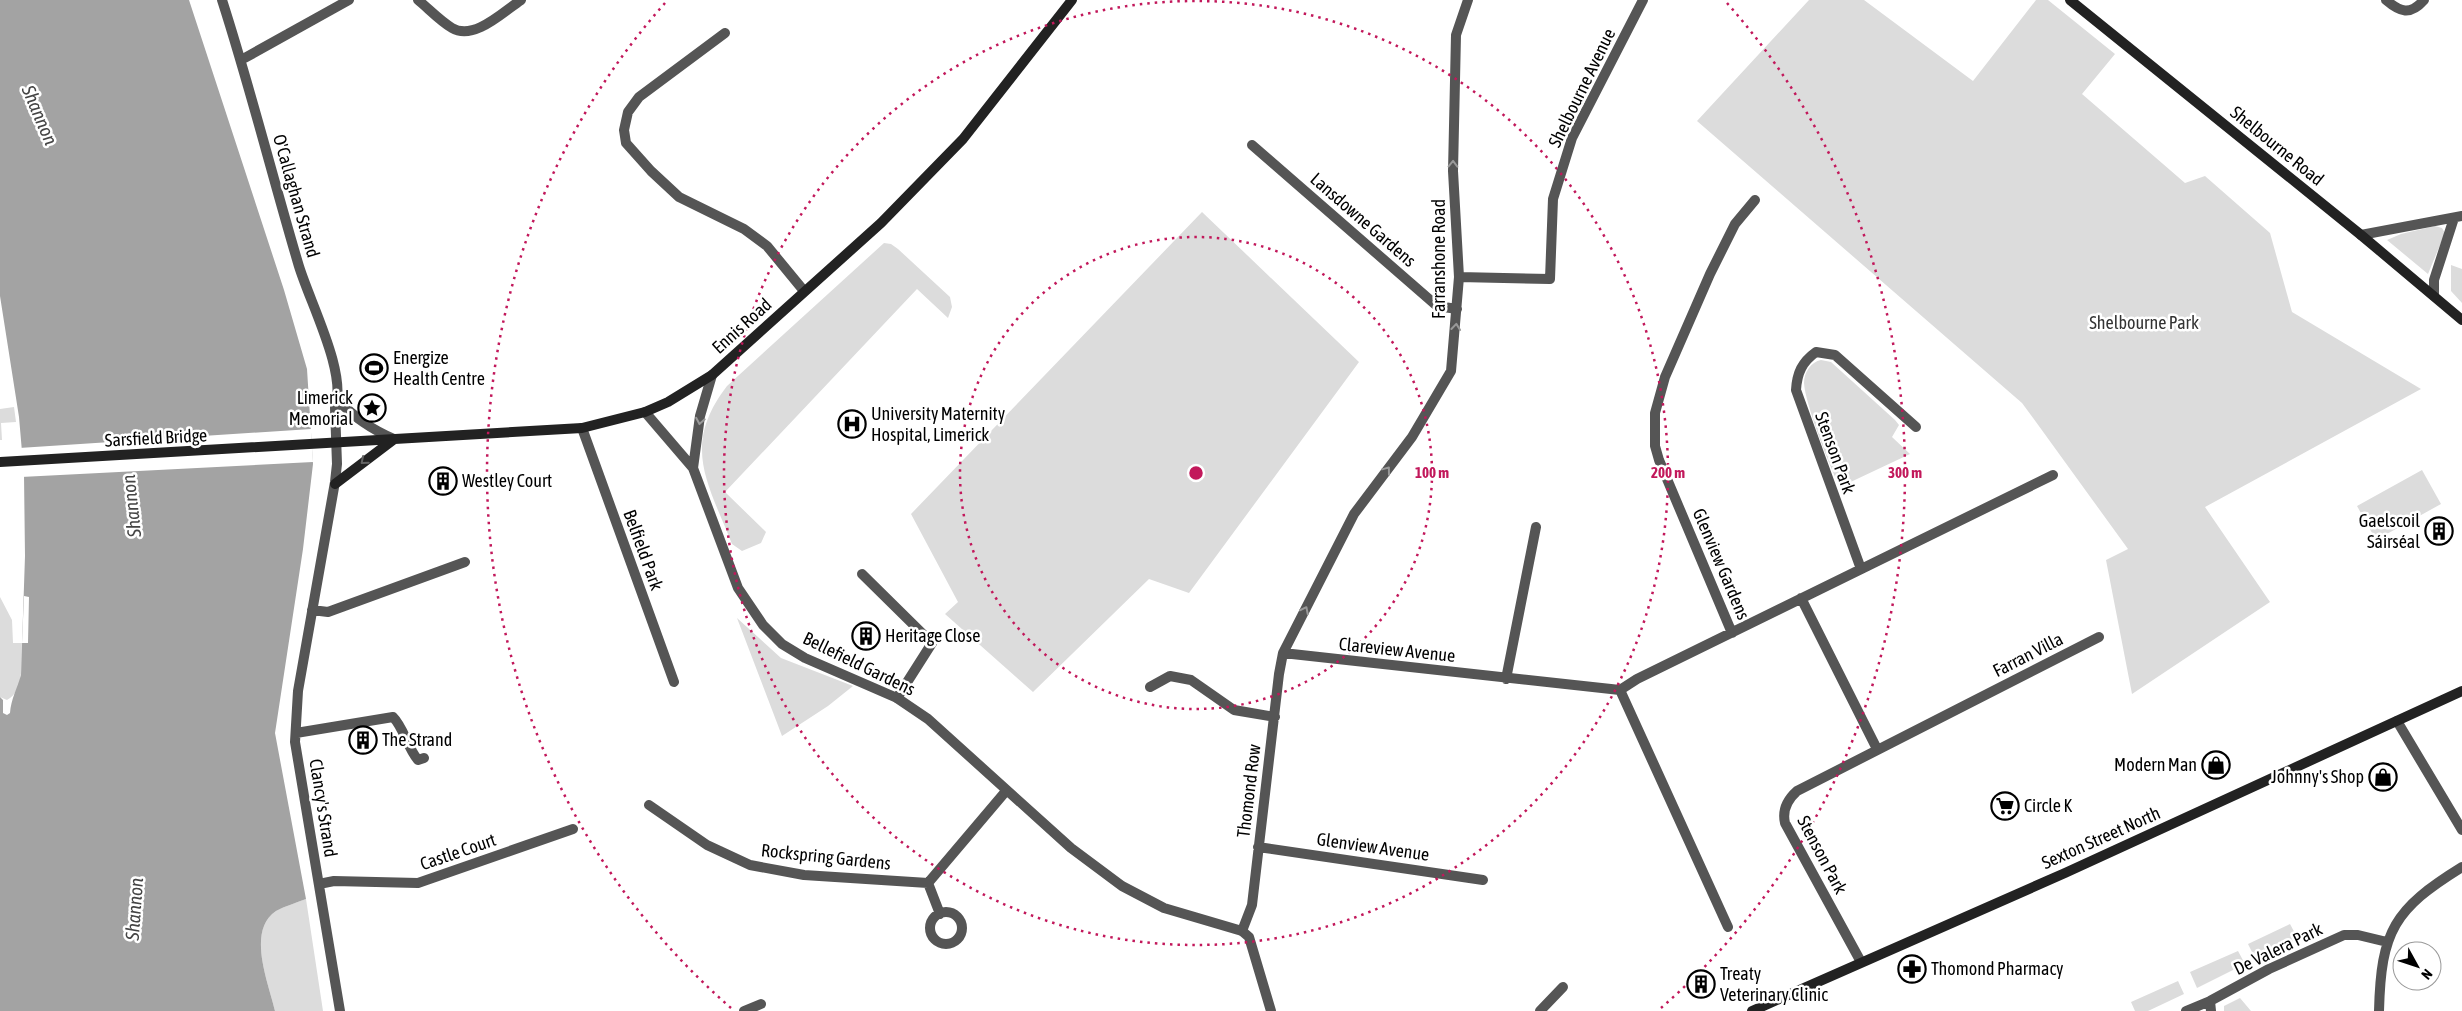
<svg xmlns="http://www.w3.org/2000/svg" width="2462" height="1011" viewBox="0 0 2462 1011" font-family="'Asap Condensed',sans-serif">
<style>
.green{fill:#dcdcdc}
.water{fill:#a3a3a3}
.pier{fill:#fff}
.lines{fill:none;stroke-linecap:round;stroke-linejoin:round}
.minor{stroke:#555;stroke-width:10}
.tertiary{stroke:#555;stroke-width:10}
.secondary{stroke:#222;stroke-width:10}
.oneway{stroke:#999}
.oneway2{stroke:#646464}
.ring{fill:none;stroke:#c2185b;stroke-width:2.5;stroke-dasharray:2.5 5}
.labels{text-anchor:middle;stroke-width:5;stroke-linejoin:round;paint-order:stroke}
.street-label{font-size:18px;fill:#000;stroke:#fff}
.park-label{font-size:18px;fill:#333;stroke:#fff}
.poi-label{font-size:18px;fill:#000;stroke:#fff;text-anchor:start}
.water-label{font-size:19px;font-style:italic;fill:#444;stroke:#fff}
.centre{fill:#c2185b;stroke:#fff;stroke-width:2.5}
.ring-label{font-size:15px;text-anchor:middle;font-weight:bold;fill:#c2185b;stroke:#fff;stroke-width:5;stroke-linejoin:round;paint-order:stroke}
</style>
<rect width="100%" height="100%" fill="#fff"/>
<path class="green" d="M1809,0H1864L1973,81L2036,0H2048L2115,54L2082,94L2185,183L2205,176L2270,233L2292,312L2421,389L2205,507L2270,602L2132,694L2106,560L2128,549L2036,422L2022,403L1697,121Z
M1202,212L1359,362L1189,593L1149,579L1033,692L945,614L958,602L911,514Z
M2435,226L2442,228L2445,233L2428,274L2387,240L2401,234Z
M884,243L891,244L898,249L950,297L952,307L948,318L917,289L725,492L766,532L761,543L742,551L732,544C708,483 681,446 727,386Z
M2451,265L2462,269V303L2451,291Z
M1821,360L1831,362L1895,420L1899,425L1892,437L1910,454L1840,487C1830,468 1805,403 1804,383C1804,372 1811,362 1821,360Z
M14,407L16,422L1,423L2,440H0V409Z
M2422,470L2441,504L2376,540L2357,506Z
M0,597L12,620L13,643H22C21,661 25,691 7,700L0,697Z
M737,618L781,658L853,686L828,706L782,736Z
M306,899L323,1011H275C269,984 246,931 276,911C285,906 296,903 306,899Z
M2290,924L2298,939L2256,960L2248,944Z
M2238,951L2245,964L2197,988L2190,972Z
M2178,981L2184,994L2148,1011H2135L2131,1002Z
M2240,998L2251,1011H2224V1006Z"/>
<path class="water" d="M0,0H189L284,290L307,369L313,464L303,549L275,733L306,899C296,903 285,906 276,911C246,931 269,984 275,1011H0V697L3,700V713L7,715L10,713C11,699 17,689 21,675L25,556L24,475L19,417L0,296Z"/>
<path class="pier" d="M311,429L313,462L21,477L19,448Z
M24,596L29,597L28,643H22Z"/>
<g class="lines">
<path class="minor" d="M222,0C250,87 272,175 298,263C308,299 348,373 335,408L337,464L335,482L298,691L295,742L340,1011
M418,0C429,9 440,21 452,28C474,41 503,12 521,0
M2386,0C2400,12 2410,16 2424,0
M725,33L639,97L628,112L624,130L626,143L651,171L679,197L744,229L767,246L804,291
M241,60L349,0
M1252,145L1437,306L1457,309
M2361,235L2462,216
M1459,277L1550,279L1553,199L1572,138L1643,0
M2434,296V280L2454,218
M338,400C355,418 371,429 394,439
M582,428L674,682
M1861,569L1796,390C1797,373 1802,362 1816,352L1835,355L1916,427
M862,574L932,643L897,698
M1801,598L1877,749
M312,610L328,612L465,562
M1732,633L1659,460L1655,446V413L1665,377L1710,274L1735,224L1755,200
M1283,653L1620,690L1637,679L2053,475
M1506,679L1536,527
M1150,687L1170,676L1191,680L1234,710L1275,717
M1620,690L1728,927
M2397,721L2462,830
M296,733L393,717C404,728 407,747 418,760L424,758
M649,805L707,845L750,865L804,875L928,883
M1258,847L1483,880
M319,884L334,881L418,883L573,829
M930 928a16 16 0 1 1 32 0a16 16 0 1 1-32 0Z
M940,914L928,883L1006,791
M1242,931L1252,905L1279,674L1283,653L1354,514L1412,437L1451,371L1459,277L1453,171L1456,35L1468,0
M1861,962L1785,823C1782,810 1787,800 1797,791L2099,637
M2210,1001L2211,1011
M744,1011L761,1004
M1540,1011L1563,987
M2186,1011L2210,1001L2269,969L2344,935H2358L2387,942
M2379,1011C2381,931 2394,909 2462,867"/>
<path class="tertiary" d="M645,412L693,468L738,588L763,625L782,644L805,658L897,698L928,719L1071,848L1122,886L1164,908L1242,931L1249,937L1271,1011
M693,468L700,416L712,375"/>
<path class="secondary" d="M2070,0L2361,235L2462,320
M0,462L582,428L645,412L668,402L712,375L881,223L963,139L1072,0
M335,484L393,440
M1752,1011L2065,873L2462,691"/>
</g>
<defs><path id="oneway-chevron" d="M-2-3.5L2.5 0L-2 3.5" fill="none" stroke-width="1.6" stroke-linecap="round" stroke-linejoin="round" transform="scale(1.25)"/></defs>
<g class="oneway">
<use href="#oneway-chevron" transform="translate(1453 164) rotate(-89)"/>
<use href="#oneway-chevron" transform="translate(1456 327) rotate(-84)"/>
<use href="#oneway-chevron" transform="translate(700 421) rotate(100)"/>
<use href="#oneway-chevron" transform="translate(1387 470) rotate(-53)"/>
<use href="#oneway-chevron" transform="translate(1305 610) rotate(-63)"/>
</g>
<use class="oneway2" href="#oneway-chevron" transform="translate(364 461) rotate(140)"/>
<g class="ring">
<circle cx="1196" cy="473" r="236"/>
<circle cx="1196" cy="473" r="472"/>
<path d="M731 1008A709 709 0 0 1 665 3M1727 3A709 709 0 0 1 1661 1008"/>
</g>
<defs>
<g id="stadium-ring" transform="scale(1.4375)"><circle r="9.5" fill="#fff" stroke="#000" stroke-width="1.5"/><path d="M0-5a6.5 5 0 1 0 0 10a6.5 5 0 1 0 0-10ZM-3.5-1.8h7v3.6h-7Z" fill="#000"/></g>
<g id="sight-ring" transform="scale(1.4375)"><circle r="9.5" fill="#fff" stroke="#000" stroke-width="1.5"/><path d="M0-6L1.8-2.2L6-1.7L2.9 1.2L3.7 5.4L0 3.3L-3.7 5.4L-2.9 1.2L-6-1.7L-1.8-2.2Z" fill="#000"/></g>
<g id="hospital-ring" transform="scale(1.4375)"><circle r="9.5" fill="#fff" stroke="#000" stroke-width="1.5"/><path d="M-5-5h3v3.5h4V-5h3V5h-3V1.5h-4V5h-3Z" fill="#000"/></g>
<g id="building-ring" transform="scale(1.4375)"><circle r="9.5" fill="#fff" stroke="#000" stroke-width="1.5"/><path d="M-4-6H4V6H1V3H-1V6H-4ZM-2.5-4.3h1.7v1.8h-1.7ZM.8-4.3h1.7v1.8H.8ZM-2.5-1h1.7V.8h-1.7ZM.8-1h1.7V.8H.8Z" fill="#000"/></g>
<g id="shop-ring" transform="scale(1.4375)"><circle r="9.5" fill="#fff" stroke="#000" stroke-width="1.5"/><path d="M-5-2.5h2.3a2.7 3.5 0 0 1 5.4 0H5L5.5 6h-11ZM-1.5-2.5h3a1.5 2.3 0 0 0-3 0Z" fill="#000"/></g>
<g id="supermarket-ring" transform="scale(1.4375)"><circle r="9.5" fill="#fff" stroke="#000" stroke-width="1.5"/><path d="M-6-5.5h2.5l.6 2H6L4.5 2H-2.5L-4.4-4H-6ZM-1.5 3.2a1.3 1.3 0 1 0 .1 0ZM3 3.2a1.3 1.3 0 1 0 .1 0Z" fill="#000"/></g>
<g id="pharmacy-ring" transform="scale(1.4375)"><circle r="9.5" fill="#fff" stroke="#000" stroke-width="1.5"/><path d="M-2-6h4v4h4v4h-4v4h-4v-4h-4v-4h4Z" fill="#000"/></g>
</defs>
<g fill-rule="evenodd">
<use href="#stadium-ring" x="374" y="368"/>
<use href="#sight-ring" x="372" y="408"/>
<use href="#hospital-ring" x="852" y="424"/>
<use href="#building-ring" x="443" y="481"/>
<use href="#building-ring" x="2439" y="531"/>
<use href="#building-ring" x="866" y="636"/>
<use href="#building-ring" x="363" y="740"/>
<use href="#shop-ring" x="2216" y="765"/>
<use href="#shop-ring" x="2383" y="777"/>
<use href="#supermarket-ring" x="2005" y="806"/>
<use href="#pharmacy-ring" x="1912" y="969"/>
<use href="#building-ring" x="1701" y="984"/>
</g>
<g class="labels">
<g class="street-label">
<text transform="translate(1582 88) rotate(-64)" y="6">Shelbourne Avenue</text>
<text transform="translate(2277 146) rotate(39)" y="6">Shelbourne Road</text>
<text transform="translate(296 196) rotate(74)" y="6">O'Callaghan Strand</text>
<text transform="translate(1363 220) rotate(41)" y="6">Lansdowne Gardens</text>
<text transform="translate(1439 259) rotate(-90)" y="6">Farranshone Road</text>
<text transform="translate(742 326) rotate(-42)" y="6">Ennis Road</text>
<text transform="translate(156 438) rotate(-3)" y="6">Sarsfield Bridge</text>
<text transform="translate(1835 453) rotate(70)" y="6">Stenson Park</text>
<text transform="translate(643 550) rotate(70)" y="6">Belfield Park</text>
<text transform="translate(1721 564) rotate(67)" y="6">Glenview Gardens</text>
<text transform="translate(1397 650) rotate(6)" y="6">Clareview Avenue</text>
<text transform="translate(2028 655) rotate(-27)" y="6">Farran Villa</text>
<text transform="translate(859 664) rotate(26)" y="6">Bellefield Gardens</text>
<text transform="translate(1249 791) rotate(-83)" y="6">Thomond Row</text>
<text transform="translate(323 808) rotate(81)" y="6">Clancy's Strand</text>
<text transform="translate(2101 838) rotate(-24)" y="6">Sexton Street North</text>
<text transform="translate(1373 847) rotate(8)" y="6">Glenview Avenue</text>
<text transform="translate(458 852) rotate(-19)" y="6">Castle Court</text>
<text transform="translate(1822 855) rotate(62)" y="6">Stenson Park</text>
<text transform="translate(826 857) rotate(6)" y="6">Rockspring Gardens</text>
<text transform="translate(2278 949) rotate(-26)" y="6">De Valera Park</text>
</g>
<g class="park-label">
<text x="2144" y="329">Shelbourne Park</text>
</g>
<g class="poi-label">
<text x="393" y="364">Energize<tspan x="393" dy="21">Health Centre</tspan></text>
<text x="353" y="404" text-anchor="end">Limerick<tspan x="353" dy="21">Memorial</tspan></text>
<text x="871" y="420">University Maternity<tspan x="871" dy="21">Hospital, Limerick</tspan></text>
<text x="462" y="487">Westley Court</text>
<text x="2420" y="527" text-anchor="end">Gaelscoil<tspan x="2420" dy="21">Sáirséal</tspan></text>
<text x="885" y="642">Heritage Close</text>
<text x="382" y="746">The Strand</text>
<text x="2197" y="771" text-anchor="end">Modern Man</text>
<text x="2364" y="783" text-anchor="end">Johnny's Shop</text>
<text x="2024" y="812">Circle K</text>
<text x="1931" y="975">Thomond Pharmacy</text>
<text x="1720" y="980">Treaty<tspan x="1720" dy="21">Veterinary Clinic</tspan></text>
</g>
<g class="water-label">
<text transform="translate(40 115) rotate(67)" y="7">Shannon</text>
<text transform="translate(131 506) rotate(-96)" y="7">Shannon</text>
<text transform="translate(134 909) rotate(-86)" y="7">Shannon</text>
</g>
</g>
<circle cx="1196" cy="473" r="8" class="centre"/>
<g class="ring-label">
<text x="1432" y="478">100 m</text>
<text x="1668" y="478">200 m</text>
<text x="1905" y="478">300 m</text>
</g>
<g transform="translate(2417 966) rotate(130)"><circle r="24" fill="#ffffff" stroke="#999999"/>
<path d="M0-4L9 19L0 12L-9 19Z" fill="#000000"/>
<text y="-8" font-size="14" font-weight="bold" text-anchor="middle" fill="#000000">N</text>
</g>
</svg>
